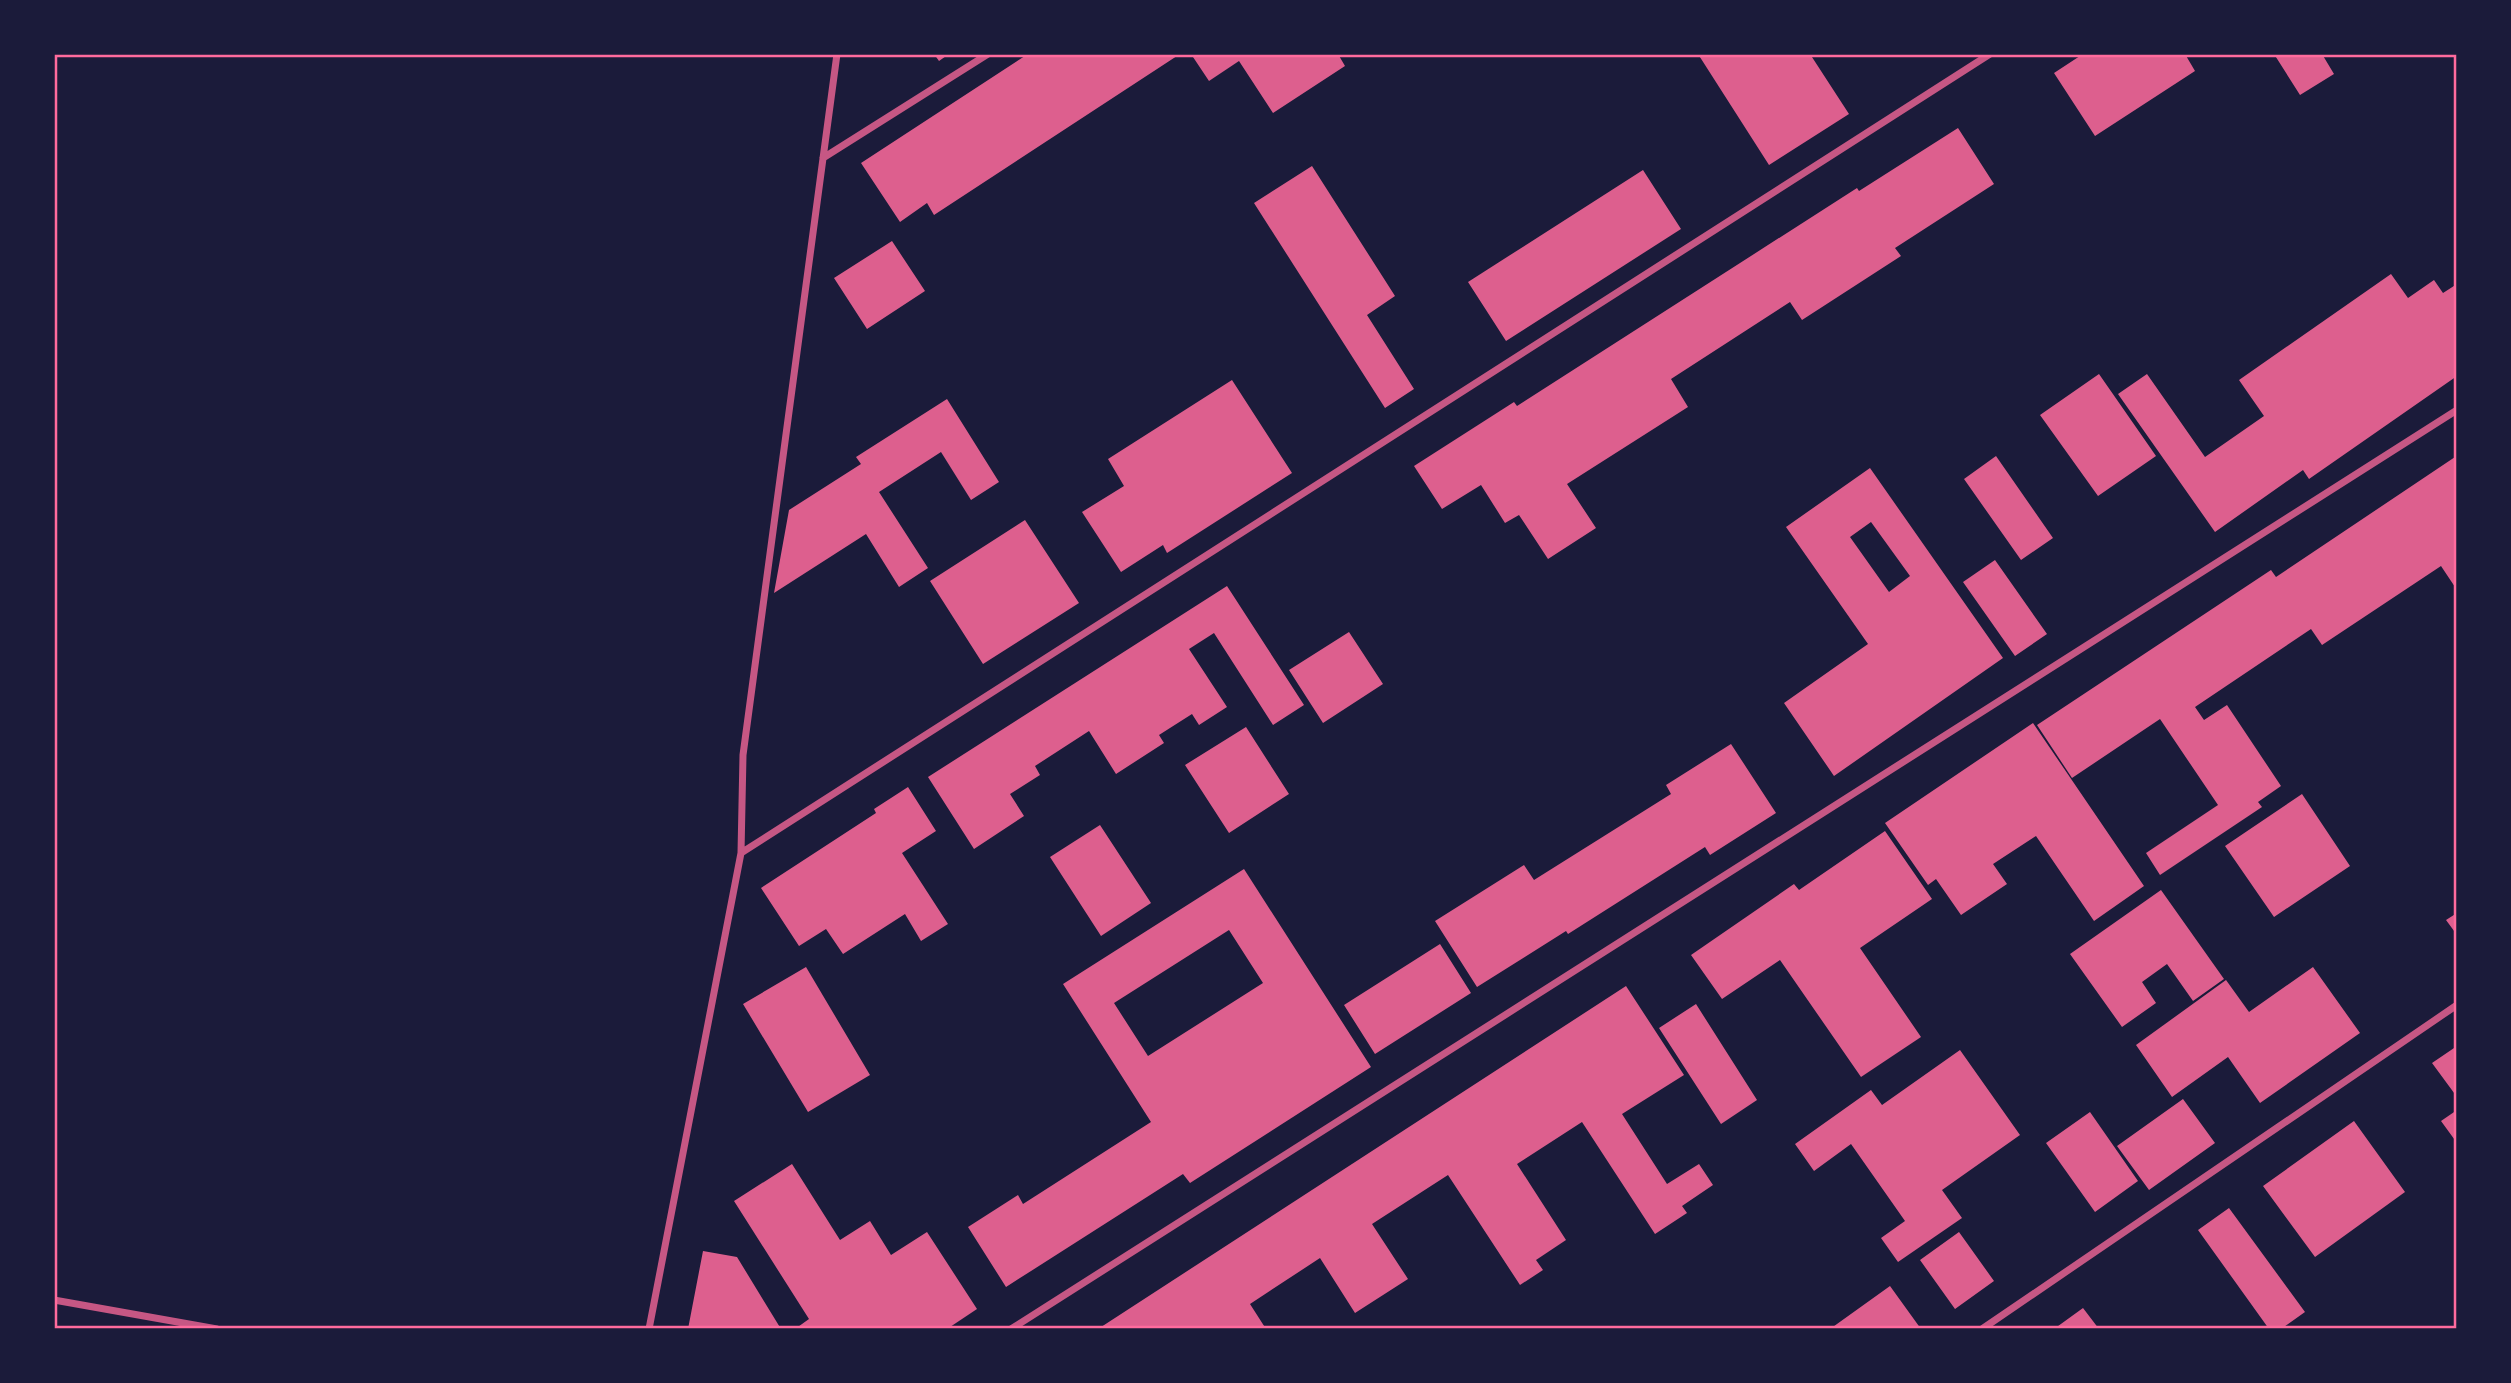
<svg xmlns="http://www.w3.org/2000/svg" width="2511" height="1383" viewBox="0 0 2511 1383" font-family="'PT Sans Narrow',sans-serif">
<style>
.building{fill:#dd5f8e;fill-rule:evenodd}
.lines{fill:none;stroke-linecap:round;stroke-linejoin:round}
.minor{stroke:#c65784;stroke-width:7}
.neatline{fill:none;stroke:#ff6b9d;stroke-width:2.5}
</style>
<rect width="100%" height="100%" fill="#1b1b3a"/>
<path class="building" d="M934,54H949L939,61Z
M1028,54H1180L934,215L927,203L900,222L861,163Z
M1191,54H1338L1345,66L1273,113L1239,61L1209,81Z
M1698,54H1810L1849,114L1769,165Z
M2083,54H2185L2195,71L2095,136L2054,73Z
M2274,54H2322L2334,74L2300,95Z
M1958,128L1994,184L1895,248L1901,256L1802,320L1790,302L1671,379L1688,407L1567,484L1596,528L1548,559L1519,515L1505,523L1481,485L1442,509L1414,466L1514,402L1517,406L1857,188L1859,191Z
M1312,166L1395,296L1367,315L1414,389L1385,408L1254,203Z
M1643,170L1681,229L1506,341L1468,282Z
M892,241L925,291L867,329L834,278Z
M2391,274L2408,298L2434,280L2443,293L2457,284V376L2309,479L2303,470L2215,532L2118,394L2147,374L2205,457L2264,416L2239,380Z
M2099,374L2156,456L2098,496L2040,415Z
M1232,380L1292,473L1167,553L1163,545L1121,572L1082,512L1124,486L1108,459Z
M947,399L999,482L971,500L941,452L879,492L928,568L899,587L866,534L774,593L789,510L861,464L856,457Z
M1996,456L2053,538L2021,560L1964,479Z
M2455,457L2457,590L2441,566L2322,645L2311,629L2195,707L2204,720L2227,705L2281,786L2258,802L2262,807L2160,875L2146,853L2218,805L2160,719L2072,778L2037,725L2271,570L2276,577Z
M1870,468L2003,658L1834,776L1784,703L1868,644L1786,527ZM1871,522L1910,576L1889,592L1850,537Z
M1025,520L1079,603L983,664L930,581Z
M1995,560L2047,634L2015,656L1963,582Z
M1227,586L1304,705L1273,725L1214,633L1189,649L1227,707L1199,725L1192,714L1159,735L1164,743L1116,774L1089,731L1035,766L1040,775L1010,794L1024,816L974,849L928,777Z
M1349,632L1383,684L1323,723L1289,670Z
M2033,723L2144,886L2094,921L2036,836L1993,864L2007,884L1961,915L1936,879L1928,885L1885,823Z
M1246,727L1289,794L1229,833L1185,765Z
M1731,744L1776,813L1710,855L1705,847L1568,934L1566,931L1477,987L1435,921L1524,865L1534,880L1671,794L1666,785Z
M908,787L936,831L902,853L948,924L921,941L905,914L843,954L826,929L799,946L761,888L876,813L874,809Z
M2302,794L2350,866L2274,917L2225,846Z
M1100,825L1151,903L1101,936L1050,857Z
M1885,831L1932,899L1860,948L1921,1037L1861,1077L1780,960L1722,999L1691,955L1794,884L1799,890Z
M1244,869L1371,1067L1190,1183L1183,1174L1006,1287L968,1227L1018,1195L1023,1204L1151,1122L1063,984ZM1229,930L1263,983L1148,1056L1114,1003Z
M2161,890L2224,979L2193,1001L2167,964L2142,982L2156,1003L2122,1027L2070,954Z
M2457,913V935L2446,920Z
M1440,944L1471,993L1375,1054L1344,1005Z
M806,967L870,1075L808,1112L743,1004Z
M2313,967L2360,1033L2260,1103L2228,1057L2172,1097L2136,1045L2226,980L2249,1012Z
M1626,986L1684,1075L1622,1114L1667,1184L1699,1164L1713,1185L1682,1206L1687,1213L1655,1234L1582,1122L1517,1164L1566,1240L1536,1260L1543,1270L1520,1285L1448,1175L1372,1224L1408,1279L1355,1313L1320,1258L1250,1304L1266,1329H1098Z
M1696,1004L1757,1100L1721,1124L1659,1028Z
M2457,1046V1097L2432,1063Z
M1960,1050L2020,1135L1942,1190L1962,1218L1898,1262L1881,1238L1905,1221L1851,1144L1814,1171L1795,1144L1871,1090L1882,1105Z
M2183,1099L2215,1143L2149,1190L2117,1146Z
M2457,1110V1143L2441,1121Z
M2090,1112L2138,1181L2095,1212L2046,1143Z
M2354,1121L2405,1192L2315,1257L2263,1186Z
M792,1164L840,1240L870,1221L891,1255L927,1232L977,1309L947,1329H795L809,1319L734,1201Z
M2229,1208L2305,1312L2281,1329H2269L2198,1230Z
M1959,1232L1994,1281L1955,1309L1920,1260Z
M703,1251L737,1257L781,1329H688Z
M1890,1286L1921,1329H1830Z
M2083,1308L2099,1329H2054Z"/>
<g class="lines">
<path class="minor" d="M823,158L988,54
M741,853L743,755L837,54
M54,1300L217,1329
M649,1329L741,853L1990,54
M1011,1329L2457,410
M1982,1329L2457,1005"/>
</g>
<rect width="2511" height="1383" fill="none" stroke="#1b1b3a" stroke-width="112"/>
<rect x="56" y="56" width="2399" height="1271" class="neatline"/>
</svg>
